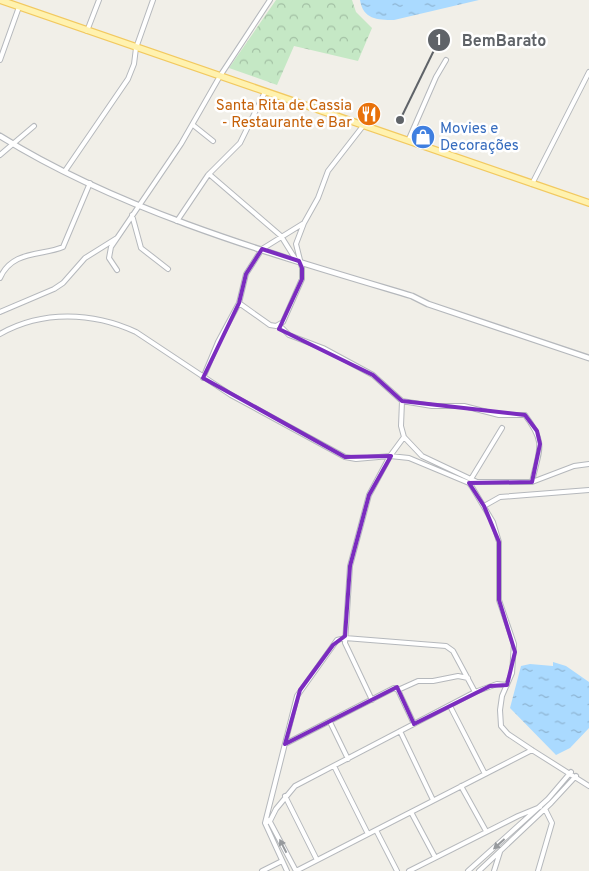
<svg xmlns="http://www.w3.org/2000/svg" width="589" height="871" viewBox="0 0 589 871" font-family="Overpass,sans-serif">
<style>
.park{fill:url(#park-crowns)}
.water{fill:url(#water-ripples)}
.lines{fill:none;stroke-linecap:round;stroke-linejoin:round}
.minor-casing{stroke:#b5b8bc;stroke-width:6}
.tertiary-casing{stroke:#b5b8bc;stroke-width:7}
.primary-casing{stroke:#f2c960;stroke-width:8}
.minor{stroke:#fff;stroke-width:4}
.tertiary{stroke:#fff;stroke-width:4.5}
.primary{stroke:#fff2af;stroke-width:5.5}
.oneway{fill:#979a9d}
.marked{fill:none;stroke:#7b2cbf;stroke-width:4;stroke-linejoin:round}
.labels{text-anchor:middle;stroke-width:5;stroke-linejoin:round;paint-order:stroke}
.food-label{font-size:15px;fill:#c56008;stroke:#fff;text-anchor:end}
.shop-label{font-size:15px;fill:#366cbe;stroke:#fff;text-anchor:start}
.leader{fill:none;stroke:#5f6368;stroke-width:2}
.callout-dot{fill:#5f6368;stroke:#fff;stroke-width:2}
.mark-label{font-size:15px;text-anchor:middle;font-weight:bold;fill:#fff}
.callout-label{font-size:16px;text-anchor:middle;font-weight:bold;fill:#5f6368;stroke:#fff;stroke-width:5;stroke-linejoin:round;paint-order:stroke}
</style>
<defs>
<pattern id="park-crowns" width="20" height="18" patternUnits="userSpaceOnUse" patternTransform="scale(1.25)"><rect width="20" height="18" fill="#c5e8c5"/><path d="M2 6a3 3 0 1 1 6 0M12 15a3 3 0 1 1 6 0" fill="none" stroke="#a3c0a4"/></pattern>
<pattern id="water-ripples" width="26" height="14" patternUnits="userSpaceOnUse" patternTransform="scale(1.25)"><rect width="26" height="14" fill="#aadaff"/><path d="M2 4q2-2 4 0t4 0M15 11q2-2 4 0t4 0" fill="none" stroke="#8eb4d2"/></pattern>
</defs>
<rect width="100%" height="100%" fill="#f1efe8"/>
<path class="park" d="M276,0H352L356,12L372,28L358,61L294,46L277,85L229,68Z"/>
<path class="water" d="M360,0H500H479L394,20C377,20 363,19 360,0Z
M553,662L566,666L589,682V728L570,748L556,755L510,708L521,666L530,664L553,666Z"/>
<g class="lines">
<g class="minor-casing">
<path id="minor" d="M87,31L99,0
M0,60L19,7
M193,125L213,141
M408,141L436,77L446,60
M0,155L34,126
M65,171L128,79L134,64L136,48L153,0
M209,174L281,236L296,260
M532,184L589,72
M132,215L141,248L168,269
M177,221L208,175L240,143L265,92
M117,270L109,258L111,247L181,144L220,76L270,0
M0,278C12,250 42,256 63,247L90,183
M239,303L270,325L276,326L283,322L302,279V268L296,244L304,223L318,198L328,171L363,126
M0,312L54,289L63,283L85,258L117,238
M279,325L289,335L323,348L373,375L402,401L432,406H464L499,415H525C547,444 539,449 532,482
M0,334C42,310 93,312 136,332L231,395L345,457L356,459L390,456L409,458L469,483L472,487L493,522L499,542V600L514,644L512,673L502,696L500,710L501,726L508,734L532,750L589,786
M203,378L218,342L239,303L246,274L262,249L304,223
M402,401L401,426L404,437L422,456L477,482H532L574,466L589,464
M471,479L502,428
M484,506L500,497L589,490
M398,690L418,681H433L458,676L468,678
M372,700L345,643L350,566L369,495L390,456L404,437
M450,706L485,774
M330,722L348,759
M400,731L433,800
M285,744L394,688L398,690L414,724
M334,766L368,834
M461,786L486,831
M285,796L317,860
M411,812L435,857
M269,820L296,871
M265,823L270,821L276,809L295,786L475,692L497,684L507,685
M376,830L397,871
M262,871L282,861
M287,871L265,823L297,696L337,640L345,638L446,646L453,651L475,692
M296,871L532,750
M409,871L518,816L540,807
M468,871L548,799L571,772
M479,871L551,803L576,776
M494,871L500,852
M538,871L552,823L545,809"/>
</g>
<g class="tertiary-casing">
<path id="tertiary" d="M0,136C122,212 275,255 412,296L428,304L589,358"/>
</g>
<g class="primary-casing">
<path id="primary" d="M0,0L589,203"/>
</g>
<use href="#minor" class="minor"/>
<use href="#tertiary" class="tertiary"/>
<use href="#primary" class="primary"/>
</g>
<defs><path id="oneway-solid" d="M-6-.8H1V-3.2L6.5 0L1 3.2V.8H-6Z" transform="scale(1.25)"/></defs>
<g class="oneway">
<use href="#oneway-solid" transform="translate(499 844) rotate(138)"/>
<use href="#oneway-solid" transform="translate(283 846) rotate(-117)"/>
</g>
<path class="marked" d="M262,249L299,261L302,268V279L279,329L373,375L402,401L525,415L537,431L540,444L532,482L469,483L484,506L499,542V600L515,652L507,685L490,686L414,724L397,687L285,744L300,690L333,645L345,636L350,566L369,495L391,456L345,457L203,378L239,303L246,274Z"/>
<defs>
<g id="restaurant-disc" transform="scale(1.25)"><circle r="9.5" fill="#e8710a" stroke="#fff"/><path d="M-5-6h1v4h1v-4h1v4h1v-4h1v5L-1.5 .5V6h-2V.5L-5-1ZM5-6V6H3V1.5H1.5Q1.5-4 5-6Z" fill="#fff"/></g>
<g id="shop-disc" transform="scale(1.25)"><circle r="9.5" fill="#3f7fe0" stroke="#fff"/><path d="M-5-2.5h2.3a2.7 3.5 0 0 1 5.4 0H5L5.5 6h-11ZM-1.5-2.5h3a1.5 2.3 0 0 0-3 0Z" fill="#fff"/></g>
</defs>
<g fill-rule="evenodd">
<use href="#restaurant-disc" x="369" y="114"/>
<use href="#shop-disc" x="423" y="137"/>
</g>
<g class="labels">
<g class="food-label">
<text x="352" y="110">Santa Rita de Cassia<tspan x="352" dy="17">- Restaurante e Bar</tspan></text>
</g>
<g class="shop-label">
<text x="440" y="133">Movies e<tspan x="440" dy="17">Decorações</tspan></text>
</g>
</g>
<path class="leader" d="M400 120L439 40"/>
<g class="callout-dot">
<circle cx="400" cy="120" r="5"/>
<circle cx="439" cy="40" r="12"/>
</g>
<g class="mark-label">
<text x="439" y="45">1</text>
</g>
<g class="callout-label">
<text x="504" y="46">BemBarato</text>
</g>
</svg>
